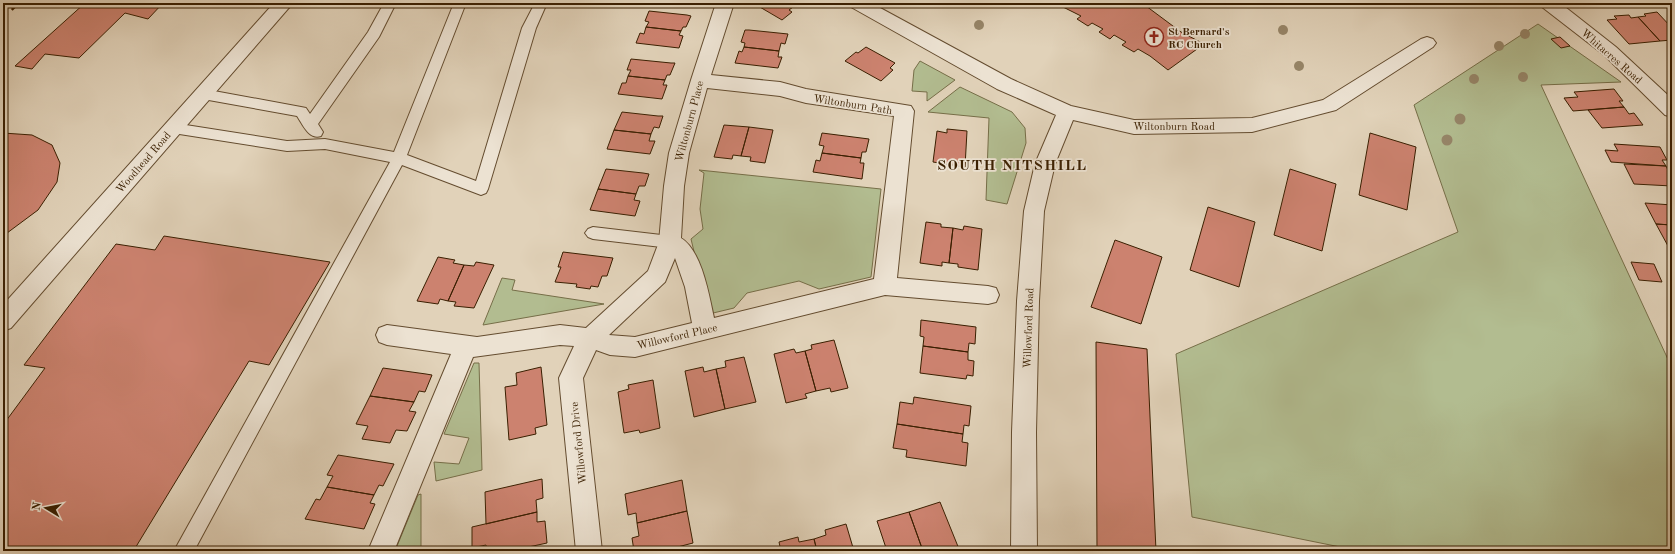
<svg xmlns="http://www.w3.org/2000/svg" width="1675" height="554" viewBox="0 0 1675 554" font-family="'Old Standard TT',serif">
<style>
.green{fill:#b2bc90;stroke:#766e48}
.building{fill:#cc826f;stroke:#3a1f01}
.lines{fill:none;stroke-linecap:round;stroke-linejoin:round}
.service-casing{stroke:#644c2f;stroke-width:2}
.minor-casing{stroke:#644c2f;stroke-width:2}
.service{fill:#ece2d2;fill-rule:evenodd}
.minor{fill:#ece2d2;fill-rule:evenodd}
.rail{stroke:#3a1f01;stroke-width:2.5;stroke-dasharray:6 6;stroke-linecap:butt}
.tree{fill:#968568}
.labels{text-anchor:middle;stroke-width:3.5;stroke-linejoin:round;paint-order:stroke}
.poi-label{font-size:11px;font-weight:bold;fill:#3a1f01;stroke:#ece2d2;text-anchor:start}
.street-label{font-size:11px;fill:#3a1f01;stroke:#ece2d2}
.district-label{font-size:15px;font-weight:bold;letter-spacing:1px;fill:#3a1f01;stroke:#ece2d2}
</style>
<rect width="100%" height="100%" fill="#e1d2b9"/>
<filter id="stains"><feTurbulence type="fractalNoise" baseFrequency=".005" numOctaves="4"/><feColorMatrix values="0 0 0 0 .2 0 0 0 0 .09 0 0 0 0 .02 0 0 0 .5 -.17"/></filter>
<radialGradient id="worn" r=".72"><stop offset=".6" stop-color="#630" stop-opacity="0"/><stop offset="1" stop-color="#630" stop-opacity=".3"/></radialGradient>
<path class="green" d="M1538,24L1621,82L1541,85L1672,368V551H1360L1192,517L1176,354L1458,232L1414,105Z
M920,61L955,80L927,101V92L912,91L914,70Z
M960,87L1012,112L1025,128L1026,143L1007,204L986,200L989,118L928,112Z
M699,170L881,189L871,277L819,289L799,281L747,293L734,308L709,314L691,239L703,229L700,209L704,173Z
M502,278L515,280L512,290L604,304L483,325Z
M474,363H479L482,470L436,481L434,462L459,464L469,438L444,434Z
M421,494V551H395L418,495Z"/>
<path class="building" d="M85,3H163L148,19L125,13L79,58L45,54L32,69L15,66Z
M753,3H796L797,4L789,10L792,12L782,20Z
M1062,3H1142L1181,32L1204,44L1168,70L1150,56L1138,49L1134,52L1122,45L1126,42L1114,35L1110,39L1099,32L1103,29L1092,23L1088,26L1077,19L1081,16L1059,5Z
M649,11L687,15L691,16L686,27H683L681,31L646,27L649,22L645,21Z
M1657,12L1672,28V40L1660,41L1638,17L1646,16L1644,14Z
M1629,15L1631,18L1638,17L1660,41L1629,44L1607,20L1617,19L1614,16Z
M646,27L681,31L679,35L683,36L679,48L636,43L640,33L644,34Z
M745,30H749L788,34L785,44L781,43L779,51L744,47L745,43L741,42Z
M1560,37L1570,46L1561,48L1551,39Z
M744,47L779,51L778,57H782L778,68L735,63L739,51L742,52Z
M866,47L895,63L890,68L893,70L881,81L845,61L856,52L858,53Z
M631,59L671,63H675L670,75H667L665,80L628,76L631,70H627Z
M628,76L665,80L663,85H667L662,99L618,94L622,83H626Z
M1614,89L1623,101H1619L1624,107L1573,111L1564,98L1578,97L1574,92Z
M1624,107L1629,114L1634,113L1643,125L1602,128L1588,110Z
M622,112L658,116H663L659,128L654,127L651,134L614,130Z
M724,125L749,127L741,156L733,155L732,159L714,157Z
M749,127L773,130L765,163L750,161L751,157L741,156Z
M947,129L967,131L965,167L933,162L937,131L947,133Z
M614,130L651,134L649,141H655L650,154L607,149Z
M3,133L32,135L52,145L60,163L57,182L38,210L3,236Z
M822,133L869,139L866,152H862L861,158L822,153L824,146L819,145Z
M1370,133L1416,147L1407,210L1359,195Z
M1614,144L1660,147L1667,160H1662L1666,166L1611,162L1605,150L1618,151Z
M822,153L861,158L860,163H864L862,179L813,172L816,160L820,161Z
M1624,164L1666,166L1670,174H1672V186L1634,184Z
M606,169L643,173L649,174L645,186H639L636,194L598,189Z
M1290,169L1336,184L1322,251L1274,235Z
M598,189L636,194L634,200L640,201L635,216L590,210Z
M1645,203L1672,205V225L1656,224Z
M1208,207L1255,222L1239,287L1190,270Z
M926,222L941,224V227L953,228L949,263L942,262V266L920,263Z
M1656,224L1672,225V247L1668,246Z
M964,226L982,229L978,270L958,267V264L949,263L953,228L963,230Z
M164,236L330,262L269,365L249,361L134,550L138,551H3V425L45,368L24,365L116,244L155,250Z
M1115,240L1162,257L1141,324L1091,307Z
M563,252L613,258L607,276H602L598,287L591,286L590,289L576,287L577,284L555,282L561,267H558Z
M438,257L455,260L453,263L464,265L448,301L440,299L438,304L417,301Z
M476,262L494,265L474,308L454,306L456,302L448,301L464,265L474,266Z
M1631,262L1654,264L1662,282L1639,280Z
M921,320L976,327L975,344L969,343L968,352L923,346L924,337L920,336Z
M834,340L848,388L831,392L830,388L816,391L805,351L812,349L811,345Z
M1096,342L1147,349L1156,551H1097Z
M923,346L968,352V360L974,361L973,376L967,375L966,379L920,373Z
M794,349L796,353L805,351L816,391L805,394L807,398L786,403L774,354Z
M744,357L756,402L725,409L716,369L726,367L725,361Z
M541,367L547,425L535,428L536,434L509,440L505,387L517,385L516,373Z
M703,367L704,372L716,369L725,409L694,417L685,371Z
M383,368L426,374L432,375L425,392L419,391L414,402L370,396Z
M653,380L660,428L640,433L639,430L624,433L618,392L629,389L628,385Z
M370,396L414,402L409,411L416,412L407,431L396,430L390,443L362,439L368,426L356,424Z
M914,397L971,406L969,426L964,425L963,434L897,424L900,402L913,404Z
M897,424L963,434L962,442L968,443L966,466L906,457L907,450L893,448Z
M338,455L388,463L394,464L383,486L379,485L374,495L327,487L333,476L327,475Z
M542,479L543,498L536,500L537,512L486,524L485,492Z
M682,480L687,511L637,523L636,513L628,515L625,494Z
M327,487L374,495L370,503L375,504L364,529L305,519L316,499L320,500Z
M940,502L959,549V551H923L909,512Z
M687,511L693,543L662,551H634L632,538L639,536L637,523Z
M537,512V522L545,521L547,543L510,551H487L486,545L472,548V527Z
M909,512L923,551H887L877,521Z
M846,524L854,551H817L814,539L826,535L825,530Z
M798,537L799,542L814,539L817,551H781L779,542Z"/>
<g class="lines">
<g class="service-casing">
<path id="service" d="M384,3H396L379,37L318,124L323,132L321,136C309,140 303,125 297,116L203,99L198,98L196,94L198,90L203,89L301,107L306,108L310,114L368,32Z
M454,3H466L407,155L476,181L522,28L535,3H547L536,28L488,189L486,193L481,195L402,165L194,551H174L390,162L325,149L287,151L173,133L168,132L166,128L168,124L173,123L287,141L325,139L394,152Z
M593,227L670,236L676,238L678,242L676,246L670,248L593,239L588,237L585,233L588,229Z"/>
</g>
<g class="minor-casing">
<path id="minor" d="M274,3H293L11,328L3,331V305Z
M716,3H734L711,75L780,82L806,89L911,106L914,111L897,278L988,286L996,288L999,295L996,302L988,304L885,295L635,357L610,355L596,350L583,378L602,551H576L559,378L574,346L560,345L473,357L394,551H368L451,354L387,345L379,342L376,335L379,328L387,325L477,337L560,325L586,328L648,271L659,242L664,186L669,153L691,80ZM707,88L780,96L806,103L894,116L874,279L714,318C709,295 702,251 681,238L684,186L689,153ZM675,258L685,287L692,323L635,337L609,335L665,282Z
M848,3H871L1011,79L1071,106L1134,120L1252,118L1323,100L1421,39L1427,37L1433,39L1436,43L1433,47L1336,110L1252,132L1134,134L1073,120L1055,164L1044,211L1039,301L1036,432L1037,551H1011L1012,432L1017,301L1024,211L1035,164L1056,115L997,89L851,7Z
M1539,3H1560L1616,47L1672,99V117L1665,115L1604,55L1542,7Z"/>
</g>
<use href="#service" class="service"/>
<use href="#minor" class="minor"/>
<path class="rail" d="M3,18L19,3"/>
</g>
<g class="tree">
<circle cx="979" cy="25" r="5"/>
<circle cx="1283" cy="30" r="5"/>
<circle cx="1525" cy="34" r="5"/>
<circle cx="1499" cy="46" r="5"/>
<circle cx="1299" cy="66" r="5"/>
<circle cx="1523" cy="77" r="5"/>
<circle cx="1474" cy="79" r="5"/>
<circle cx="1460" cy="119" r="5.5"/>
<circle cx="1447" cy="140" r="5.5"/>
</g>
<defs>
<g id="church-ring" transform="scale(1)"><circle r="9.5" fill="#ece2d2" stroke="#8f2418" stroke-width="1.5"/><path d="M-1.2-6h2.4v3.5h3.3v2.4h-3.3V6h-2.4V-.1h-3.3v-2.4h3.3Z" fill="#8f2418"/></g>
</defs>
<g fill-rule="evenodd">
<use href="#church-ring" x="1154" y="37"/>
</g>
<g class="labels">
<g class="poi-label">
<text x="1168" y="35">St Bernard's<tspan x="1168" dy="13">RC Church</tspan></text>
</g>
<g class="street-label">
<text transform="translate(1612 56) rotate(41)" y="4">Whitacres Road</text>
<text transform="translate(853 104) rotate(9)" y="4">Wiltonburn Path</text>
<text transform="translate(689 121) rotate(-75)" y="4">Wiltonburn Place</text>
<text x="1174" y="130">Wiltonburn Road</text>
<text transform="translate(143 162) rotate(-49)" y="4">Woodhead Road</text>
<text transform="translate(1028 328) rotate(-88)" y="4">Willowford Road</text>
<text transform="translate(677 336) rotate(-13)" y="4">Willowford Place</text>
<text transform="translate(578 443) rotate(-96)" y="4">Willowford Drive</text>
</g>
<g class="district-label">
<text x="1012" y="170">SOUTH NITSHILL</text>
</g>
</g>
<rect width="1675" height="554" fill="none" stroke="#e1d2b9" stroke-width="16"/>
<rect x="4" y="4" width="1667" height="546" fill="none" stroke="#3a1f01" stroke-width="2"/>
<rect x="8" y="8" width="1659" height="538" fill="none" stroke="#3a1f01"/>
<g transform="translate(46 508) rotate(280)" stroke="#ece2d2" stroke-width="3" paint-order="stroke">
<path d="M0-3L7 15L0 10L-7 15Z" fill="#3a1f01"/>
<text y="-6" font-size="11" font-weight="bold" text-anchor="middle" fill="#3a1f01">N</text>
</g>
<rect width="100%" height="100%" filter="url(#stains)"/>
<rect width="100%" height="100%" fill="url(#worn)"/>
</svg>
